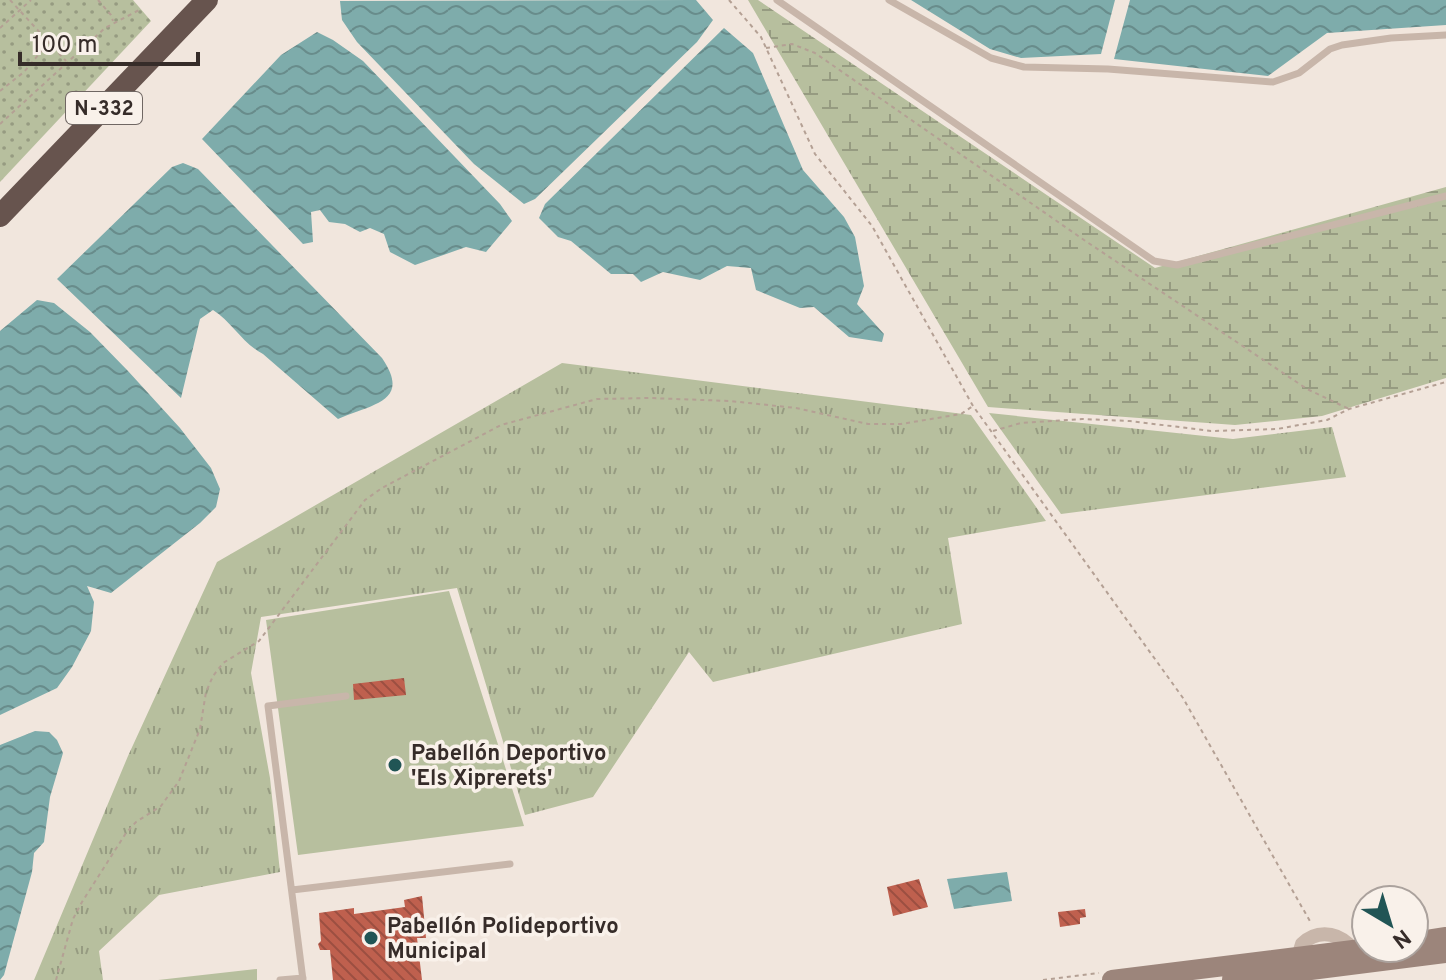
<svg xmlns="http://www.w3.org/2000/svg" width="1446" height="980" viewBox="0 0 1446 980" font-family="Overpass,sans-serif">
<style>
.grass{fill:url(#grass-tufts)}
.wetland{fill:url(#wetland-marsh)}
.park{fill:url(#park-dots)}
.garden{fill:#b7bf9e}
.water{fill:url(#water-waves)}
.building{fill:url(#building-back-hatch)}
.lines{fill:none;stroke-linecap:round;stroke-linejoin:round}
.path{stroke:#b4a094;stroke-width:2;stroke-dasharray:4 4;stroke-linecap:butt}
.service{stroke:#c8b6aa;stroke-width:7}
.minor{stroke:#c8b6aa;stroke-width:14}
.secondary{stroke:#9c857b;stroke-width:20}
.trunk{stroke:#67544e;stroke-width:22}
.poi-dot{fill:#215555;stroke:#f9f1ea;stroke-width:3}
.labels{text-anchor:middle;stroke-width:7;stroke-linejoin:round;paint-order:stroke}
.shield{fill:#f9f1ea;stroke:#706763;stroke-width:2}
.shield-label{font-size:20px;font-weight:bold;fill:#362c29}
.poi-label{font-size:22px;font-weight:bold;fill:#362c29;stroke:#f9f1ea;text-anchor:start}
</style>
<defs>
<pattern id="grass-tufts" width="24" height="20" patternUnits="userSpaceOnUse" patternTransform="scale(2)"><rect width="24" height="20" fill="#b7bf9e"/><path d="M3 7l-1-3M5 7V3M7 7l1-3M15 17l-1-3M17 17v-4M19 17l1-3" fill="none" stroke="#969b81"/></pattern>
<pattern id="wetland-marsh" width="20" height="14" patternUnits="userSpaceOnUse" patternTransform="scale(2)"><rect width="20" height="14" fill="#b7bf9e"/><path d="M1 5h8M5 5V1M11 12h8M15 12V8" fill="none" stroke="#969b81"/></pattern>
<pattern id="park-dots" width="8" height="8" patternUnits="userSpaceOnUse" patternTransform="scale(2)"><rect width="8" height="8" fill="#b7bf9e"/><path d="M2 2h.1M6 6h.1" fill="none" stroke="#969b81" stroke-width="1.8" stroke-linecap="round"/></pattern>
<pattern id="water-waves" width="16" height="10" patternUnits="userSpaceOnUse" patternTransform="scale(2)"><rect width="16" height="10" fill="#7eacab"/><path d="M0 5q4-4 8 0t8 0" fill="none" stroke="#688c8b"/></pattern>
<pattern id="building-back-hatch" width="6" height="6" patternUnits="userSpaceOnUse" patternTransform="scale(2)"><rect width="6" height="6" fill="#bf604e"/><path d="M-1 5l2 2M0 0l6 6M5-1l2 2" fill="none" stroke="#9c4f41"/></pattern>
</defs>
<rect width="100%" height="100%" fill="#f1e6dd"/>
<path class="grass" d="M562,363L971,415L1046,521L948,538L962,624L713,682L689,652L593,797L525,815L457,588L261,617L251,673L270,778L280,872L159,895L99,951L103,980H34L128,756L217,562Z
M989,413L1233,439L1332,427L1346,477L1061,514Z"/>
<path class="wetland" d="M748,0H758L1155,268L1446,187V378L1322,416L1235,425L988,407Z"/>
<path class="park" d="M0,0H133L151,21L0,182Z"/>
<path class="garden" d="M449,591L524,826L298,855L266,620Z
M257,969V980H158Z"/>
<path class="water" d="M696,0L713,20L697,42L535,199L524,204L474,164L357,42L342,20L340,1Z
M911,0H1115L1101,54L1021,58L990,49Z
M1130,0H1446V25L1327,33L1268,76L1114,59Z
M724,28L753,53L803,170L844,217L855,237L864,286L857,304L884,334L882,342L849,337L814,307L800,308L756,290L751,268L727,266L700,280L663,272L641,282L633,274H611L571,241L558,237L539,218L545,204Z
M317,32L333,40L363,61L500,204L512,221L486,252L466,247L415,265L390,252L384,234L370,228L360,232L345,224L329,222L320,210L311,212L313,242L303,244L202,139L281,55Z
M183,163L198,169L382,358C412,402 372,404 338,419L263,354C242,343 232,322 213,310L200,319L181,398L57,279L172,167Z
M37,300L54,303L90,332L128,371L180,428L211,468L220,489L216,507L200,523L111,593L87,586L94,602L91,631L72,667L57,688L0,715V331Z
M35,731L49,732L57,740L63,753L50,797L44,842L34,853L32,872L4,975L0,980V745Z
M1007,872L1012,901L954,909L947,879Z"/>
<path class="building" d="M404,678L406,695L354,700L353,684Z
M919,879L928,907L893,916L887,887Z
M422,896L426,938H417L422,980H333L330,950H320L318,944L321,941L319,913L354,908V914L405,907L404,900Z
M1085,909L1086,917L1080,918V924L1060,927L1058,912Z"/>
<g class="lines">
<path class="path" d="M10,0L66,61
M98,0L111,15L113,21
M729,0L761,37L815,154L872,226L973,406L1183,698L1311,923
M0,28L31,0
M766,48L792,44L815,53L1084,240L1307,389L1349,409
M0,91L24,72L48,43
M0,124L105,28L141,9
M993,431L1021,423L1082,419L1130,421L1211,431L1277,429L1327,420L1349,409L1446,382
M56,980L73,919L82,902L126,833L136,822L161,806L179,781L200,729L206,692L213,676L223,663L259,641L365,500L382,488L501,425L597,399L650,398L730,401L796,408L868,424H901L961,414L973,406
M1043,980L1099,973"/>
<path class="service" d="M777,0L1154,261L1177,265L1446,196
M889,0L991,58L1024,67L1108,69L1273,82L1299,73L1330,49L1342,45L1391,38L1446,35
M292,890L510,864
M280,980L303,978
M303,980L268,706L346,696"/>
<path class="minor" d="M1298,957L1302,944C1315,931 1334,931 1348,944"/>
<path class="secondary" d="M1414,942L1446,937
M1112,980L1369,948
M1232,980L1446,953"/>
<path class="trunk" d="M0,216L207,0"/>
</g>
<g class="poi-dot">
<circle cx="395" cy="765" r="8"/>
<circle cx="371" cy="938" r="8"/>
</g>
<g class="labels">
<rect class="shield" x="66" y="92" width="76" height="32" rx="6"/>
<g class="shield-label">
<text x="104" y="115">N-332</text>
</g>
<g class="poi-label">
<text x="411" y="760">Pabellón Deportivo<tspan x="411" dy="25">'Els Xiprerets'</tspan></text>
<text x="387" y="933">Pabellón Polideportivo<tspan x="387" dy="25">Municipal</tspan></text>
</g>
</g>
<g transform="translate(1390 924) rotate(142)"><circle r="38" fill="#f9f1ea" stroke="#aba29d" stroke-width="2"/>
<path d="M0-6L14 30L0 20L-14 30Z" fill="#215555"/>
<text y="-12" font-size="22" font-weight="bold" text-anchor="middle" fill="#362c29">N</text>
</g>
<path d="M20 52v12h178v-12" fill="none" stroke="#362c29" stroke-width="4"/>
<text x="32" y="52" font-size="24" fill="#362c29" stroke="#f9f1ea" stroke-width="6" paint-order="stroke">100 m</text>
</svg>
